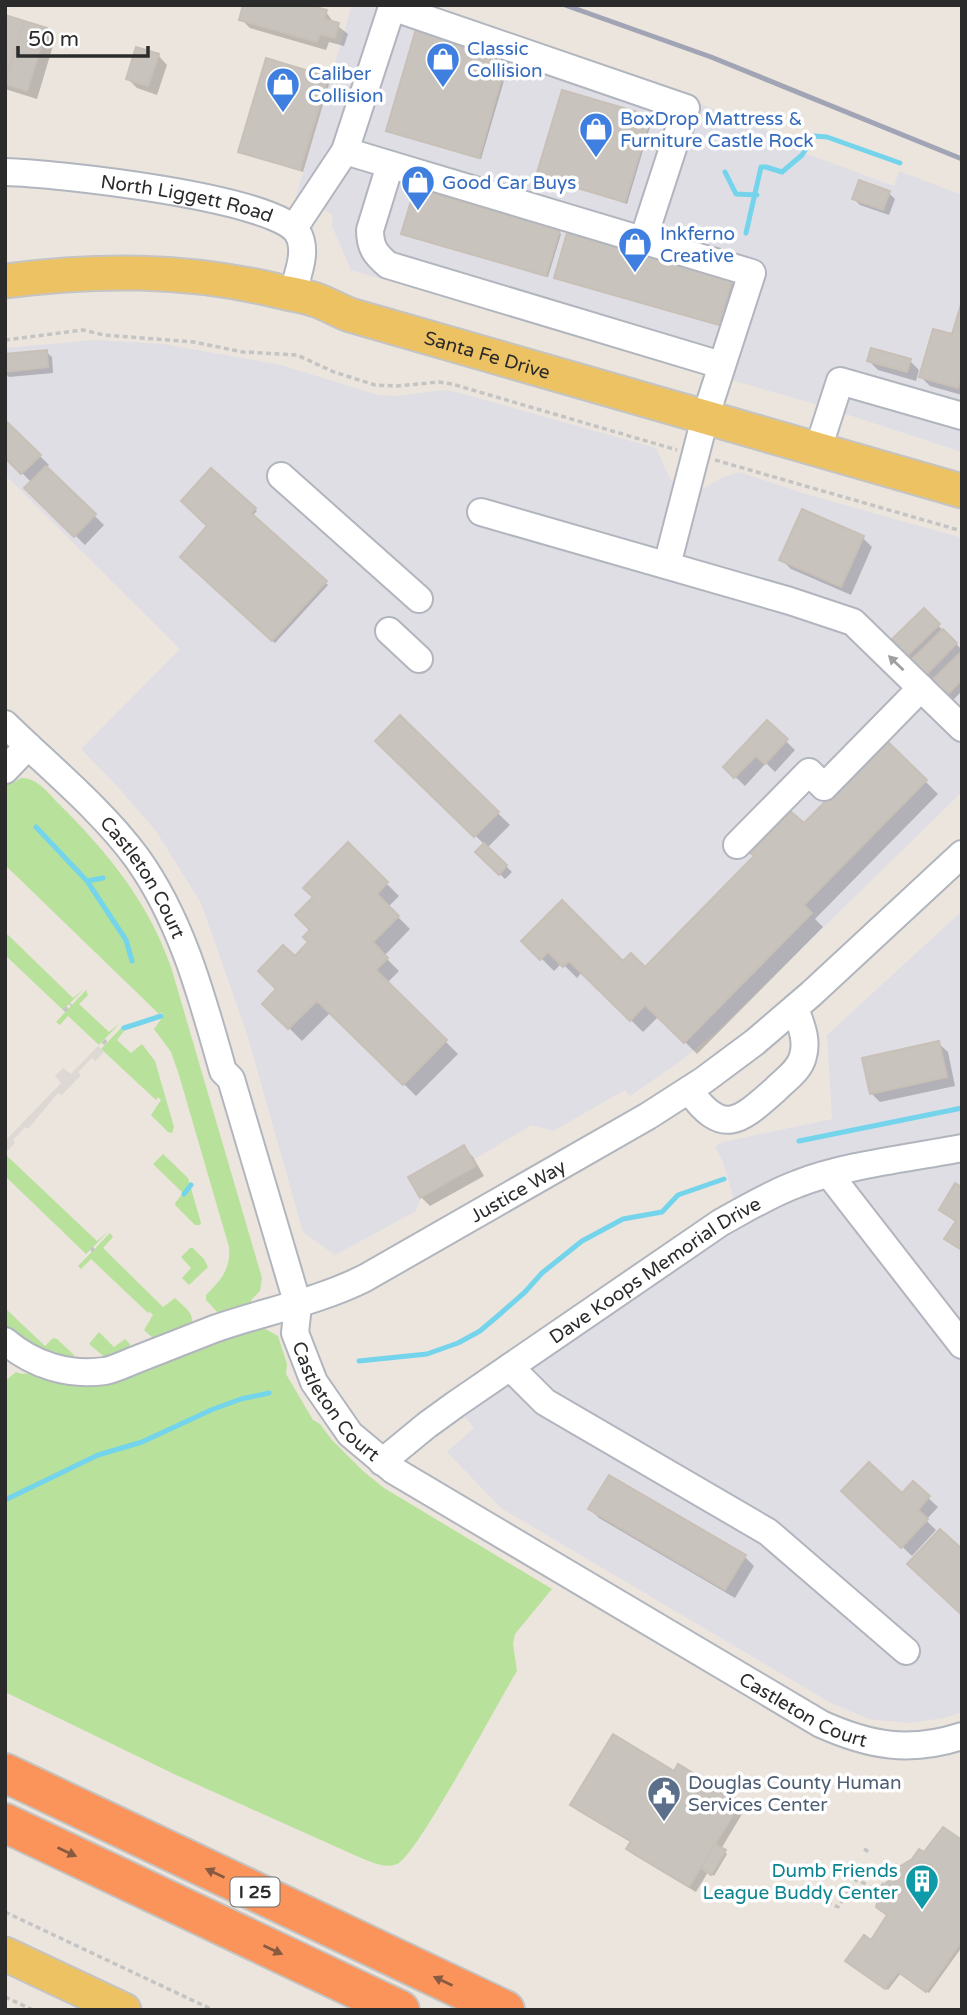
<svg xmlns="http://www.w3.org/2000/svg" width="967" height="2015" viewBox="0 0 967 2015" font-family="'Varela Round',sans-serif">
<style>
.industrial{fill:#dfdee5}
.green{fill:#b8e19b}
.plaza{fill:#ddd8d4}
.shadow{fill:#0003}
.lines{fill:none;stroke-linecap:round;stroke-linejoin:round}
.stream{stroke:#73d4eb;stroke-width:5}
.building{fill:#c8c3bc;stroke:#c8c0b7;stroke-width:2}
.minor-casing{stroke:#b1b5be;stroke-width:30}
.major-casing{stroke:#c4c4c4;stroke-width:37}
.highway-casing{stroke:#c4c4c4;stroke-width:42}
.path{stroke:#c4c4c4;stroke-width:3.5;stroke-dasharray:5 3.5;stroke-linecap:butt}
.minor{stroke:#fff;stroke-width:26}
.major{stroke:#edc262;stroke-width:33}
.highway{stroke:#fa945b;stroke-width:38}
.rail{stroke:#a0a4b4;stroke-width:5}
.oneway{fill:#a0a0a0}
.oneway2{fill:#885a41}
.labels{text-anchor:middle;stroke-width:7;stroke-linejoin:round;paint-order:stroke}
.shield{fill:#fff;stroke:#6b6b6b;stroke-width:2}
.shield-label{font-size:18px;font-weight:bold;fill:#2b2b2b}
.shop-label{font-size:19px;fill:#366cbe;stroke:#fff;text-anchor:start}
.street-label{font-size:19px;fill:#2b2b2b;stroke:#fff}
.service-label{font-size:19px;fill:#4e5e75;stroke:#fff;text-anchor:start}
.culture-label{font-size:19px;fill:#0d838f;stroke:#fff;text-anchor:end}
</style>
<rect width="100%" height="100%" fill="#ece5dd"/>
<path class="industrial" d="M352,5H416L601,66L703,105L762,128L807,154L894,186L899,171L962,195V452L818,405L351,270L332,226L333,216L327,211L295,200Z
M95,340L163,344L281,365L378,395L397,396L443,390L460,393L656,448L671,480L702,489L723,477L739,472L806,494L962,538V792L715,1033L678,1063L630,1096L625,1090L553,1131L532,1125L473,1160L476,1166L420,1198L416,1211L335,1255L303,1232L247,1034L201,903L156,831L117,786L81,749L180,649L5,475V348Z
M962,911V1712L944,1718L908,1723L869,1719L831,1703L501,1508L447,1452L474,1428L447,1392L734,1199L723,1162L715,1146L723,1142L832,1119L827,1035Z"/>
<path class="green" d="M21,778C37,777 49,794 59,804C109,854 147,900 171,967L262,1278L260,1291L251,1300L253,1305L219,1314L206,1300V1295C221,1280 231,1269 229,1247L179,1075L171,1052L154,1029L164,1015L161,1012L159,1014L5,865V784L8,781L11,784Z
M5,932L73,998L84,989L63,1010L5,955Z
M86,990L88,995L79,1004L109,1032L120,1023L99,1045L68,1016L60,1025L56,1022Z
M123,1026L124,1031L117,1040L131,1053L142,1044L155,1061L174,1127L172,1133L168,1132L151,1115L161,1100L158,1097L156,1100L101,1049Z
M5,1154L97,1241L108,1232L86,1254L5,1176Z
M163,1154L188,1178L201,1223L200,1225H195L176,1206L175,1203L183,1193L153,1164Z
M110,1233L113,1237L103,1248L163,1307L175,1298C183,1306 194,1312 192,1324L154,1339L144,1330L153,1315L150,1312L148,1313L91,1259L81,1269L78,1266Z
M190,1248H193L204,1259L208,1267L189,1285L182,1278L191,1268L181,1257Z
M5,1308L45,1346L53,1338L57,1339L74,1355L72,1360H64L17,1339L5,1328Z
M262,1327L278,1336L287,1364L286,1374L313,1420L320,1424L332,1440L363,1471L384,1488L552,1589L515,1634L513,1644L517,1671C500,1699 416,1857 397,1864C385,1869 372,1862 361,1858L176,1775L5,1692V1381L16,1372L22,1374L31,1373L65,1383L115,1381Z
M99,1332L114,1347L125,1339L130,1344L129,1349L107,1359L89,1344Z"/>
<path class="plaza" d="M98,1046L104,1052L95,1061L92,1058L78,1072L81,1075L62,1095L58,1093L28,1129L25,1127L13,1140L15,1143L5,1153V1141L61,1083L55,1076L63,1068L71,1074Z"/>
<path class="shadow" d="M326,12L334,23L348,34L344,46L329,42L326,50L250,28L241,19Z
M5,17L46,29L55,39L37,99L5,89Z
M417,32L510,60L481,159L388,130Z
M158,55L167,65L157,95L137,88L128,79Z
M327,78L330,81L303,172L240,151Z
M650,118L652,120L627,204L538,175Z
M861,183L889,193L895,199L889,215L860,205L854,199Z
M559,232L561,234L548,277L403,233Z
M556,277L731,282L733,284L721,326Z
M962,307V395L930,386L921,377L953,336Z
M46,352L52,357L53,373L9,377L5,373V356Z
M869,361H910L919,370L916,381L878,370Z
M5,422L49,465L46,468L104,525L85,545L27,488L32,483L5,456Z
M211,470L257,511L252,516L328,585L275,643L182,556L209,526Z
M863,538L872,547L851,595L791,569L782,560Z
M924,611L962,650V691L952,701L892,642Z
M400,718L510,825L487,848L512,872L505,879L477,852L484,844L378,741Z
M767,723L795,750L775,772L766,763L745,786L725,767Z
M886,742L938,794L815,919L823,927L697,1054L659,1016L643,1032L582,972L577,978L562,963L554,971L524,941L645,969L804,826Z
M348,845L399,896L388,907L410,929L384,956L399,971L387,983L458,1054L416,1096L331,1012L302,1041L265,1004L279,990L295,959L311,942L315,898Z
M938,1043L948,1052L955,1086L880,1102L871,1093Z
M464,1148L473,1157L484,1176L430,1206L421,1197Z
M913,1484L938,1507L926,1520L936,1530L912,1556L844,1491L902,1496Z
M590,1509L745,1557L754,1566L735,1598L599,1518Z
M674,1773L739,1803L745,1809L721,1849L727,1854L714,1876L708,1872L696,1892L634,1855L628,1849L632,1843L578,1811L572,1805Z
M962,1842V1947L929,1993L901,1973L888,1990L850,1963L872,1943L925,1855Z"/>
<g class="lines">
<path class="stream" d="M725,172L736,194L757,195
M746,233L761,167H766L782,172L802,155L814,136L827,137L900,163
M36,827L87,881L103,878
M87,881L126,940L132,961
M124,1028L161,1016
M799,1141L962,1108
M184,1194L191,1185
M359,1361L427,1354L458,1343L480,1331L500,1314L525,1292L542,1273L582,1241L623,1219L662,1212L678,1195L724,1179
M5,1500L98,1455L142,1442L211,1410L241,1399L269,1393"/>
</g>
<path class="building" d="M243,5H308L327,10L324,19L339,23L335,38L320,34L317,42L239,20Z
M5,15L24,21L5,81Z
M24,21L47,28L27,91L5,84Z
M416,29L508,56L479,158L386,131Z
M136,47L159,54L148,86L126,79Z
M266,58L328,77L300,170L238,152Z
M562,90L651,116L625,202L536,176Z
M859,180L890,191L883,210L852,199Z
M415,188L560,230L546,276L401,234Z
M567,233L732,280L719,325L554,278Z
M962,301V376L958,388L919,377L933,329L952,334Z
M871,348L911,359L907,372L867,361Z
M47,350L48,367L5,372V354Z
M5,420L41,455L21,474L5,458Z
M46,466L96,514L74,537L24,488Z
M211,468L256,508L251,513L327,581L272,641L180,557L207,526L181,501Z
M802,509L864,536L841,587L779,560Z
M924,608L940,624L905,658L889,642Z
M943,629L957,643L925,676L910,661Z
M962,651V680L945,697L930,682Z
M400,715L499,812L474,837L375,741Z
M767,720L788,739L765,764L756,756L734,778L723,767Z
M886,740L927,780L804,905L812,913L684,1043L645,1005L630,1021L569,961L563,967L548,952L540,960L521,941L562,900L623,961L631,953L645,967L754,856L747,850L788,809L804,823Z
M348,842L388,882L377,894L399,916L373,942L388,958L376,970L447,1040L403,1085L317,1001L288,1029L262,1004L276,989L258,971L283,945L295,956L308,942L303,937L310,930L295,915L313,897L303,888Z
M484,843L507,865L499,875L475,852Z
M939,1041L947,1077L870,1094L862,1058Z
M464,1145L476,1166L420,1198L408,1177Z
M955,1183L962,1187V1246L960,1249L944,1239L956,1221L939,1210Z
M869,1462L902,1493L913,1481L930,1496L918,1510L928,1519L901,1548L841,1491Z
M609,1475L746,1555L725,1590L588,1509Z
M940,1529L962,1549V1615L907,1564Z
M613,1734L674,1771L678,1764L741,1802L689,1887L626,1849L631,1841L570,1805Z
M943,1827L962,1840V1941L926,1992L898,1972L885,1989L845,1961L864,1935L871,1940L887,1915L876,1907L880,1892L886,1883L899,1867L912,1859L919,1849L924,1852Z
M715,1844L726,1850L711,1875L701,1868Z"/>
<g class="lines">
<g class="minor-casing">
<g id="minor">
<path d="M345,151L752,273L705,418L667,565"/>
<path d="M390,165L370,230C370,247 375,254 388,265L721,365"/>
<path id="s1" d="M5,172C53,173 273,197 297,232C309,250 297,276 292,295"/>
<path d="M294,228L345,151L392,7L686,108L643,240"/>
<path d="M818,449L840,381L962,416"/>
<path d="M281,476L419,599"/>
<path d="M481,512L790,601L853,622L962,728"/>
<path d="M389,631L419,659"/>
<path id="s2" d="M5,724C49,767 101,809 137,858C182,921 202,997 223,1071L231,1079L298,1305L295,1333L314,1382L350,1434L393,1470L821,1724C870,1746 910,1753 962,1736"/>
<path d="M5,770L28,746"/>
<path d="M737,845L809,772L824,787L921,688"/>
<path d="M689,1090C723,1138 740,1121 776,1089C786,1079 800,1070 803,1056C808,1039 800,1023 795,1008"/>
<path d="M829,1174L962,1345"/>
<path id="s3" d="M5,1341C33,1365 68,1376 105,1371C115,1369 125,1364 135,1360C161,1350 188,1339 214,1329C265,1311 317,1302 365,1278L648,1116L704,1080L755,1042L811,994L962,854"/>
<path d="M510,1367L545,1402L768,1532L906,1651"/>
<path id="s4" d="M382,1462L427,1425L456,1404L720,1223C745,1209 770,1194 797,1184C844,1165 911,1158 962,1148"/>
</g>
</g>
<g class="major-casing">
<g id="major">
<path id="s5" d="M5,281C97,269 184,269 274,290C288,294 303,295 316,300C328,304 339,311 350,315L962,491"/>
<path d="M5,1954L124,2010"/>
</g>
</g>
<g class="highway-casing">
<path id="highway" d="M5,1773L505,2010
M5,1823L400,2010"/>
</g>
<path class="path" d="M5,340L83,330L104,335L194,342L243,352L297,355L334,372L375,385L397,386L439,382L452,384L677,450
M715,460L962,531
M64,1011L71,1004
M103,1044L108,1038
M91,1251L94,1248
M864,1849L869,1852
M885,1863L889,1866
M850,1874L855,1876
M804,1891L838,1907L857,1879L878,1892L897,1864
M5,1912L213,2010
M5,1997L33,2010"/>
<use href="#minor" class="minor"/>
<use href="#major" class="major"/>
<use href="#highway" class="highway"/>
<path class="rail" d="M565,5L711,57L962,159"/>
</g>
<defs><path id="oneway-solid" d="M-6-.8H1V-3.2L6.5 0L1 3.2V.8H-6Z" transform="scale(1.75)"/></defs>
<use class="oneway" href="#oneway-solid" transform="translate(896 663) rotate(-136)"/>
<g class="oneway2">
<use href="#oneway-solid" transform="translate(67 1852) rotate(25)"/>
<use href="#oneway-solid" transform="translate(215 1873) rotate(-155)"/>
<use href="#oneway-solid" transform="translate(273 1950) rotate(25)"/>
<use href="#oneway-solid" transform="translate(443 1981) rotate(-155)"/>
</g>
<defs>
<g id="shop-pin" transform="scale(1.75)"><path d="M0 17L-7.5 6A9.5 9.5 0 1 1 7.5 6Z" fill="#3f7fe0" stroke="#fff"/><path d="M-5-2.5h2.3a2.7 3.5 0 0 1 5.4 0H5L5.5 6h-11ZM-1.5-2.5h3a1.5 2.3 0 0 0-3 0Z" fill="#fff"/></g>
<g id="civic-pin" transform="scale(1.75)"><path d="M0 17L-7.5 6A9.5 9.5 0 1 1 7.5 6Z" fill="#5c6f8a" stroke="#fff"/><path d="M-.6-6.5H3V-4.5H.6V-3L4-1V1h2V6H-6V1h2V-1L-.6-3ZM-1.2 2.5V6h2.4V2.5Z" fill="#fff"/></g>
<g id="building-pin" transform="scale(1.75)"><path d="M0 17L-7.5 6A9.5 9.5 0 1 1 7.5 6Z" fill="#0f9aa8" stroke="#fff"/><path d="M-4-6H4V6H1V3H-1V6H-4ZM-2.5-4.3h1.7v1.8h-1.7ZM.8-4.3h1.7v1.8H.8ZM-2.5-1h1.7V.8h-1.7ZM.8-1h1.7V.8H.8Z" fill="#fff"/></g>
</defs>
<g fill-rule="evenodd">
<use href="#shop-pin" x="443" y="59"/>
<use href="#shop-pin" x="283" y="84"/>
<use href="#shop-pin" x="596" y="129"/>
<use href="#shop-pin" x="418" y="182"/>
<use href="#shop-pin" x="635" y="244"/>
<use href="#civic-pin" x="664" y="1793"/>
<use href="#building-pin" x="922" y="1881"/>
</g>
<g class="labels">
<rect class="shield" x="230.5" y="1877.5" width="49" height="29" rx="5"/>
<g class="shield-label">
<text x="255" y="1898">I 25</text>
</g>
<g class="shop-label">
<text x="467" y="55">Classic<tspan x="467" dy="22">Collision</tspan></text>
<text x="308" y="80">Caliber<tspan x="308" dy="22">Collision</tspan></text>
<text x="620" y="125">BoxDrop Mattress &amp;<tspan x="620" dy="22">Furniture Castle Rock</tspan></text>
<text x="442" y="189">Good Car Buys</text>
<text x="660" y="240">Inkferno<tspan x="660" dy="22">Creative</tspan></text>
</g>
<g class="street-label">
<text dy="7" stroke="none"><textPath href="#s1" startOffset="184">North Liggett Road</textPath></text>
<text dy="7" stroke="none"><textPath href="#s5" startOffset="494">Santa Fe Drive</textPath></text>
<text dy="7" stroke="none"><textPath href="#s2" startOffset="208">Castleton Court</textPath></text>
<text dy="7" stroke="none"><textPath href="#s3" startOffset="560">Justice Way</textPath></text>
<text dy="7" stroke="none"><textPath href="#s4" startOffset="334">Dave Koops Memorial Drive</textPath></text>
<text dy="7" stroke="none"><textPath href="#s2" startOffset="775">Castleton Court</textPath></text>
<text dy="7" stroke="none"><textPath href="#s2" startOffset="1342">Castleton Court</textPath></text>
</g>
<g class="service-label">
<text x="688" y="1789">Douglas County Human<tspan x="688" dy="22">Services Center</tspan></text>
</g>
<g class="culture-label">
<text x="898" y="1877">Dumb Friends<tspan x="898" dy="22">League Buddy Center</tspan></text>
</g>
</g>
<rect width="967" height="2015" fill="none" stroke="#2b2b2b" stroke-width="14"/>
<path d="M18 46v10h130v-10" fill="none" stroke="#2b2b2b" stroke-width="3.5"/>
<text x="28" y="46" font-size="21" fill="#2b2b2b" stroke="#ffffff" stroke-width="5" paint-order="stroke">50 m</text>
</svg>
